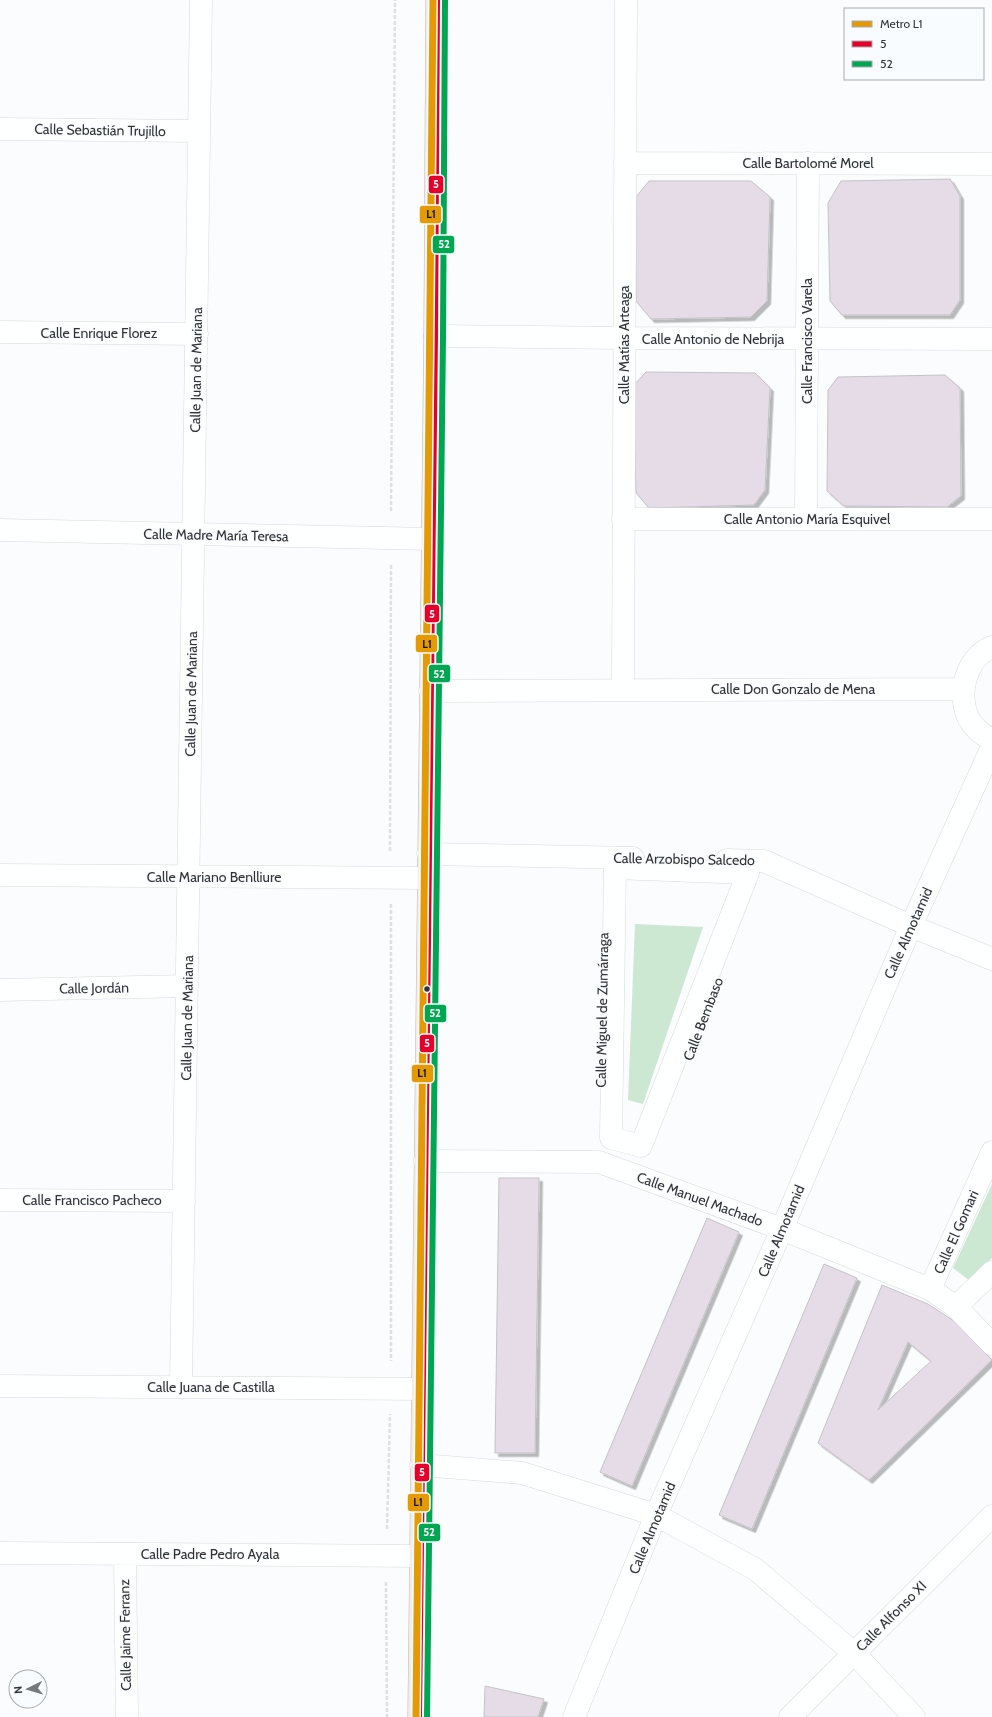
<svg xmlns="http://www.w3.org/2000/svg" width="992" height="1717" viewBox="0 0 992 1717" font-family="Cabin,sans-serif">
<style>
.green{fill:#cce8d3}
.building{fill:#e5dce7;stroke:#c3c3c5;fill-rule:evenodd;filter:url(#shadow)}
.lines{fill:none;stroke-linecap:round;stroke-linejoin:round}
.minor-casing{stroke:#d7d9db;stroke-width:23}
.major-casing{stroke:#c1b7b0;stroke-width:23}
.path{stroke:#e0e0e0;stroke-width:2.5;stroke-dasharray:4 2;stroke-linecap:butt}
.minor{stroke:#feffff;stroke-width:22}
.major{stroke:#f2ede8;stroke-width:22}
.bus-1-casing{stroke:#f9fcff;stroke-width:9}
.bus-2-casing{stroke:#f9fcff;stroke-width:9}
.bus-1{stroke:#e4002b;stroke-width:6}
.bus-2{stroke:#00a651;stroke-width:6}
.metro-1-casing{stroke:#f9fcff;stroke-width:10}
.metro-1{stroke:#e39a05;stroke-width:7}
.bus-dot{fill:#323334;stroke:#f9fcff;stroke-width:1.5}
.labels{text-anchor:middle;stroke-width:3;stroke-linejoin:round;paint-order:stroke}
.street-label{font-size:14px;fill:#323334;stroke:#f9fcff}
.line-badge{stroke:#f9fcff;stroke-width:1.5}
.badge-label{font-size:11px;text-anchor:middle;font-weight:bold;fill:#fff}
.pale-badge-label{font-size:11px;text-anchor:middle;font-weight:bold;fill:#111}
</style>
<defs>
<filter id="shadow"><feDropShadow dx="3.5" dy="3.5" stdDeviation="0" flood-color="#0004"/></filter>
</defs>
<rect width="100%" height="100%" fill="#fafcfe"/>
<path class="green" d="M635,924L703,927L643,1104L628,1100Z
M992,1184V1258L970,1281L953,1268Z"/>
<path class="building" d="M950,179L960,196V300L950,315H842L830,301L828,203L841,181Z
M649,181H751L770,197L767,301L751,317L651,319L636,301V197Z
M646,372L755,373L770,388L765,490L754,505L649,508L636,493L633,386Z
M945,375L960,388L961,496L947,507L844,506L827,491L828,390L838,377Z
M499,1178H539L535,1453H495Z
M707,1218L739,1232L632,1486L600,1472Z
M824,1264L857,1278L752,1529L719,1515Z
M882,1285L928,1304L954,1321L992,1360L869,1480L818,1443ZM908,1342L931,1361L878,1410Z
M485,1686L544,1699L538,1717H484Z"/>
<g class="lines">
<g class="minor-casing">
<path id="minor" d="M0,129L199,131
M625,163L992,164
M0,332L197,334
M435,336L625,338L992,339
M623,519H992
M806,519L808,163
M0,530L432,539
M992,647C965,658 957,695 969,719C974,729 983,735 992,740
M623,689L626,0
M430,691L963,689
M428,854L633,858
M727,860L764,861L911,926L992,959
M615,868L748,873L641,1146L611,1138Z
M0,875L428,878
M0,990L187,986
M425,1161L599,1162L782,1229L930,1289L956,1307L992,1344
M0,1200L184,1201
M930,1289L992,1152
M956,1307L992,1272
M0,1386L422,1389
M181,1387L201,0
M421,1465L522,1473L656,1515L755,1569L854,1653L914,1717
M0,1553L420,1556
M125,1554L127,1717
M574,1717L656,1515L782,1229L911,926L992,747
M790,1717L992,1516"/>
</g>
<g class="major-casing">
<path id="major" d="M419,1717L435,336L437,0"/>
</g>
<path class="path" d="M391,511L395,0
M390,851L391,564
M391,904V1361
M387,1529L390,1414
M386,1582L387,1717"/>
<use href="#minor" class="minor"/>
<use href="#major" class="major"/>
<g class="bus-1-casing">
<path id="bus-1" d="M419,1717L435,336L437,0"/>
</g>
<g class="bus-2-casing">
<path id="bus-2" d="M427,1717L443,336L445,0"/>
</g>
<use href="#bus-1" class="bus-1"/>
<use href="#bus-2" class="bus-2"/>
<g class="metro-1-casing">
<path id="metro-1" d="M416,1717L433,0"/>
</g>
<use href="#metro-1" class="metro-1"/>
</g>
<circle class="bus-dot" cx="427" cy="989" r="3.5"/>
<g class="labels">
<g class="street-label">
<text transform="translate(100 130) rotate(1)" y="5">Calle Sebastián Trujillo</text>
<text x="808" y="168">Calle Bartolomé Morel</text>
<text x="99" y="338">Calle Enrique Florez</text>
<text x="713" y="344">Calle Antonio de Nebrija</text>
<text transform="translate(807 341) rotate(-90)" y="5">Calle Francisco Varela</text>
<text transform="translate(624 345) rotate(-90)" y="5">Calle Matías Arteaga</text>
<text transform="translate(196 370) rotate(-89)" y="5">Calle Juan de Mariana</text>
<text x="807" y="524">Calle Antonio María Esquivel</text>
<text transform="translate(216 535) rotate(1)" y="5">Calle Madre María Teresa</text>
<text x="793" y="694">Calle Don Gonzalo de Mena</text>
<text transform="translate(191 694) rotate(-89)" y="5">Calle Juan de Mariana</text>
<text transform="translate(684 859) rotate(1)" y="5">Calle Arzobispo Salcedo</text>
<text x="214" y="882">Calle Mariano Benlliure</text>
<text transform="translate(908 933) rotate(-66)" y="5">Calle Almotamid</text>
<text transform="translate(94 988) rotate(-1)" y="5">Calle Jordán</text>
<text transform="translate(602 1010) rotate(-89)" y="5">Calle Miguel de Zumárraga</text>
<text transform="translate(187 1018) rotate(-89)" y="5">Calle Juan de Mariana</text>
<text transform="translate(703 1019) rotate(-69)" y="5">Calle Bembaso</text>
<text transform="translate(700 1199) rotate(20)" y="5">Calle Manuel Machado</text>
<text x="92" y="1205">Calle Francisco Pacheco</text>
<text transform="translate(781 1231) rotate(-67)" y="5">Calle Almotamid</text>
<text transform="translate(956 1232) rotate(-66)" y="5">Calle El Gomari</text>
<text x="211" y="1392">Calle Juana de Castilla</text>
<text transform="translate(652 1528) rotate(-67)" y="5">Calle Almotamid</text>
<text x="210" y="1559">Calle Padre Pedro Ayala</text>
<text transform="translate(891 1616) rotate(-45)" y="5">Calle Alfonso XI</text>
<text transform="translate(125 1635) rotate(-91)" y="5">Calle Jaime Ferranz</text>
</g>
</g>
<g class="line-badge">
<rect x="428" y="175" width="16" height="19" rx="4" fill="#e4002b"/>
<rect x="419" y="205" width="23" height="19" rx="4" fill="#e39a05"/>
<rect x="432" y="235" width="23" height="19" rx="4" fill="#00a651"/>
<rect x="424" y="604" width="16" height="19" rx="4" fill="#e4002b"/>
<rect x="415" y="634" width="23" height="19" rx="4" fill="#e39a05"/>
<rect x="428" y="664" width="23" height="19" rx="4" fill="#00a651"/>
<rect x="424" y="1004" width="23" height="19" rx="4" fill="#00a651"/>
<rect x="419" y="1034" width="16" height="19" rx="4" fill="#e4002b"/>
<rect x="411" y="1064" width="23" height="19" rx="4" fill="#e39a05"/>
<rect x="414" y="1463" width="16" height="19" rx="4" fill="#e4002b"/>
<rect x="407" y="1493" width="23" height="19" rx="4" fill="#e39a05"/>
<rect x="418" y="1523" width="23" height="19" rx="4" fill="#00a651"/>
</g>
<g class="badge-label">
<text x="436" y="188">5</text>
<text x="444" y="248">52</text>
<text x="432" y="618">5</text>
<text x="439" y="678">52</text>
<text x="435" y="1017">52</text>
<text x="427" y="1047">5</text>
<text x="422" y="1476">5</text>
<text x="429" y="1536">52</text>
</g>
<g class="pale-badge-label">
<text x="431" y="218">L1</text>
<text x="427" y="648">L1</text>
<text x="422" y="1077">L1</text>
<text x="418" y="1506">L1</text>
</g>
<rect x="844" y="8" width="140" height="72" fill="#f9fcff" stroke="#a9acae"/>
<rect x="852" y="21" width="20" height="6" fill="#e39a05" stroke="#a9acae"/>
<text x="880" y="28" font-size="12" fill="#323334">Metro L1</text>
<rect x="852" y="41" width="20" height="6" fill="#e4002b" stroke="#a9acae"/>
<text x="880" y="48" font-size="12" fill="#323334">5</text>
<rect x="852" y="61" width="20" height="6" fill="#00a651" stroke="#a9acae"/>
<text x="880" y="68" font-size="12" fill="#323334">52</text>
<g transform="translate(28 1689) rotate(265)"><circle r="19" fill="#f9fcff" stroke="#a9acae"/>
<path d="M0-3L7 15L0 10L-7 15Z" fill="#78797b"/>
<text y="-6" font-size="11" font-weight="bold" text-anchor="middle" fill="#323334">N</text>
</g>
</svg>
